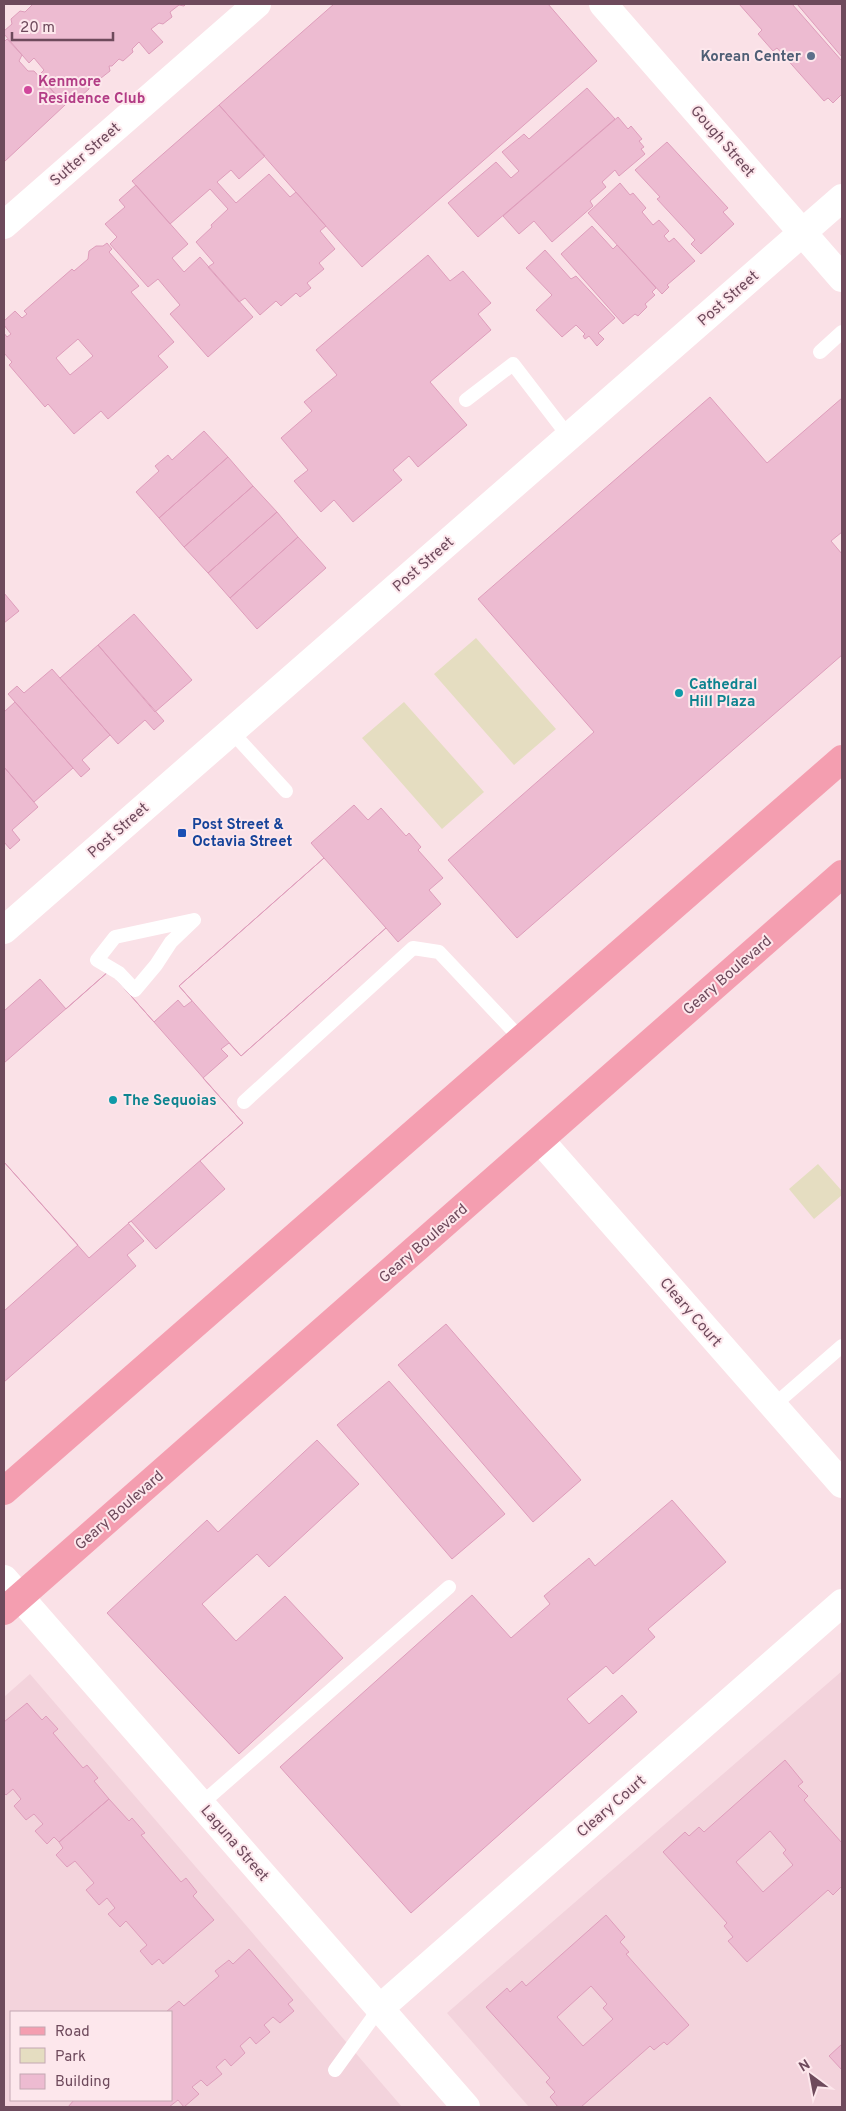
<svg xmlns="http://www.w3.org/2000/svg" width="846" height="2111" viewBox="0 0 846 2111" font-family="Overpass,sans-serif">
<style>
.residential{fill:#f3d3dc;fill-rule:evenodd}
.green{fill:#e5ddc1}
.building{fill:#edbbd1;stroke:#de9dbb;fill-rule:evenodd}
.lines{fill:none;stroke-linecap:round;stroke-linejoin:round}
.lane{stroke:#fff;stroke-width:14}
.street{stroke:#fff;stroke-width:28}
.secondary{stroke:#fff;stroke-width:28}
.primary{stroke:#f49eb0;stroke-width:28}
.service-dot{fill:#5c6f8a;stroke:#fde7ec;stroke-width:2}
.hotel-dot{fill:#d1479c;stroke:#fde7ec;stroke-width:2}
.culture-dot{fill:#0f9aa8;stroke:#fde7ec;stroke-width:2}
.transit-dot{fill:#1a4fb4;stroke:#fde7ec;stroke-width:2}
.labels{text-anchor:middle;stroke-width:4;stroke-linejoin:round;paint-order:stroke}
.service-label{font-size:15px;font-weight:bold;fill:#4e5e75;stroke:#fde7ec;text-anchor:end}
.hotel-label{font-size:15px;font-weight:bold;fill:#b23c85;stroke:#fde7ec;text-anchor:start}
.street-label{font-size:15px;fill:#6e4a5c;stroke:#fde7ec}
.culture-label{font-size:15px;font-weight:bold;fill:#0d838f;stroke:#fde7ec;text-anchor:start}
.transit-label{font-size:15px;font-weight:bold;fill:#164399;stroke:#fde7ec;text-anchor:start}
</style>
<rect width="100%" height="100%" fill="#fae1e7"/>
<path class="residential" d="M842,1671V2107H529L447,2013Z
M30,1674L402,2107H4V1697ZM11,2012H171V2100H11Z"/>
<path class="green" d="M476,638L556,729L514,765L434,674Z
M404,702L484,792L442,829L362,738Z
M818,1164L842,1191V1195L814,1219L789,1189Z"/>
<path class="building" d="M33,4H186L184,6L179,5L170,12L172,17L163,24L159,23L151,29L163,42L149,54L139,42L132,49L133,52L123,61L119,59L112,66H109L110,71L101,78L97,77L88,85L89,89L80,97L76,95L65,105L39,75L44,70L34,58L29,63L4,34V31L12,24L11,19L20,11L25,12Z
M334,4H548L597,61L362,267L219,105Z
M739,4H792L842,61V94L833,103L828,98L824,101L777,48L773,51L758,34L762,30Z
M797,4H842V57Z
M7,39L22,55L19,61L28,71H34L65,105L4,162V42Z
M587,88L615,119L478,237L448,203L496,162L511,178L519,171L502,152L524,134L529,139Z
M219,105L265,156L239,179L231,170L217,182L236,203L269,174L290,197L296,192L326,226L320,231L335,249L319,263L324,269L307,283L311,288L300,297L296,293L281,306L276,301L260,315L245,298L239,302L208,267L214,263L196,242L212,227L211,225L228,209L210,189L170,224L132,181Z
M618,117L628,129L631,126L642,139L639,141L644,147L641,149L645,154L619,176L615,170L602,182L606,187L590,201L593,206L552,242L534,221L519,234L503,216Z
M667,142L728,208L723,212L734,224L701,254L691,244L695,240L657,199L660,197L635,170Z
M620,183L630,195L633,193L646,208L642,212L653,225L659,220L669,231L664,236L669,242L674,238L695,261L667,285L669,287L662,294L588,213Z
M136,185L188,244L172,258L184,272L200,257L253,317L208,357L170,314L180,305L158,279L148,287L110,244L117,237L105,224L125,207L119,200Z
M592,226L613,249L617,245L656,288L652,292L655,295L645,304L647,307L638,316L635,314L623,324L561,254Z
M107,243L112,249L109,252L139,286L131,292L174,342L158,356L168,367L108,419L101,411L74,434L48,404L45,407L9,365L12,362L4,353V333L7,337L11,334L4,325V321L15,311L22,318L27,314L24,311L72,269L74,271L88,259L89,251L96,246H103ZM78,339L93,356L70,375L56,358Z
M545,250L571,279L576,276L615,318L598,333L604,339L597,346L589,336L585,339L583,336L585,334L576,325L562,337L536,310L552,295L526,268Z
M428,255L450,281L463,271L491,303L478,314L491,330L430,382L467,425L418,467L409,456L393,470L402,480L353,522L334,500L321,512L294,481L308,470L281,438L312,411L304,402L337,375L316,350Z
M710,397L767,463L842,398V532L831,541L842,554V655L517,938L448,860L594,732L478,599Z
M204,431L228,457L159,518L136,492L159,471L155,466L168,455L172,460Z
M228,457L253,486L184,547L159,518Z
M253,486L277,512L208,573L184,547Z
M277,512L298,537L230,598L208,573Z
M298,537L326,568L257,629L230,598Z
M4,593L19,611L4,623Z
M134,614L192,680L155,712L98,645Z
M98,645L164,721L154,730L145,720L118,744L60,678Z
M52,669L110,735L82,760L90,769L81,777L8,694L17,686L24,693Z
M15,702L73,768L34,802L4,767V712Z
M4,767L38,807L12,830L20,840L10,849L4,842Z
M354,805L368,820L381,808L406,836L409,833L421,847L418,850L443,878L429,890L441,904L398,942L386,928L241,1056L229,1043L221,1049L228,1056L203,1078L243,1123L200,1161L225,1189L156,1249L131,1221L128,1223L144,1241L127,1255L136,1266L4,1382V1011L40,979L66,1009L109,971L154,1022L178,1000L184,1007L192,1001L179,986L324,858L311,843Z
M324,858L386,928L241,1056L179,986Z
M109,971L243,1123L89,1258L4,1162V1063Z
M4,1162L78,1245L4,1311Z
M446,1324L581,1480L533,1522L398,1365Z
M389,1381L505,1514L452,1559L337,1425Z
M317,1440L359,1484L269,1567L257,1554L202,1604L236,1641L285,1596L343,1658L239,1754L107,1613L207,1520L218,1532Z
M672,1500L726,1562L648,1629L655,1637L613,1674L606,1666L567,1699L589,1724L622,1695L637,1712L411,1913L280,1767L472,1595L511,1638L550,1604L544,1596L589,1558L595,1566Z
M27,1703L42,1720L46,1716L58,1729L53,1733L83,1768L87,1765L98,1778L94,1781L109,1799L59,1842L54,1837L47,1844L35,1831L43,1824L34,1814L26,1820L14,1806L21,1799L13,1789L6,1795L4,1793V1722Z
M785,1760L803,1782L798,1786L808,1796L804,1800L842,1843V1886L833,1895L828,1890L747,1962L728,1941L733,1937L724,1926L727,1923L663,1852L685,1832L689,1836L699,1827L704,1832ZM770,1831L786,1850L783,1853L793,1865L763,1892L736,1862Z
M109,1799L129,1821L132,1818L145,1833L141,1835L181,1882L186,1878L197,1892L193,1896L214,1920L163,1964L159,1959L152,1965L140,1951L147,1945L126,1921L120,1927L108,1914L115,1908L107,1898L99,1905L86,1890L94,1883L75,1861L67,1867L56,1855L63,1848L59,1842Z
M606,1915L625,1937L620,1942L629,1952L626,1954L689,2025L667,2045L664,2042L654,2050L650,2046L581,2107H558L550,2097L555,2092L546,2082L550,2078L486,2007L507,1988L510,1992L522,1981L526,1986ZM591,1986L607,2004L603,2008L613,2019L583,2046L557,2017Z
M249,1949L293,2000L288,2004L294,2011L280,2023L273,2017L264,2025L270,2032L256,2044L250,2037L240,2046L245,2053L231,2066L225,2059L216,2067L222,2074L207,2086L201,2080L192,2087L199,2094L184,2107L178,2100L169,2107H68L74,2100H171V2012H166L179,2001L184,2006L219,1976L215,1971L229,1960L233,1964Z
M842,2044V2070L829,2056Z"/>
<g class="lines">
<path class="lane" d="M820,352L842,332
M466,400L513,364L569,437
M231,731L286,791
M194,920L171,942L156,965L135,990L119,973L97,960L115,937Z
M244,1102L413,948L439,952L521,1039
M773,1406L842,1346
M201,1804L449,1587
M335,2070L379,2009"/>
<path class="street" d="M540,1140L842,1484
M4,1579L466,2107
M379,2009L842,1603"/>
<path class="secondary" d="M603,4L842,278
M4,225L257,4
M4,930L842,198"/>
<path class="primary" d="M4,1491L842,759
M4,1611L842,874"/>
</g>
<circle class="service-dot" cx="811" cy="56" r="5"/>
<circle class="hotel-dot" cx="28" cy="90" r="5"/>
<g class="culture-dot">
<circle cx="679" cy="693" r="5"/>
<circle cx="113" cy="1100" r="5"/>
</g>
<rect class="transit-dot" x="177" y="828" width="10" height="10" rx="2.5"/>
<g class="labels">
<g class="service-label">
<text x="801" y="61">Korean Center</text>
</g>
<g class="hotel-label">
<text x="38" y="86">Kenmore<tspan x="38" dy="17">Residence Club</tspan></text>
</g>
<g class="street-label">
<text transform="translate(723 141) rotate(49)" y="5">Gough Street</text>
<text transform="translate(85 154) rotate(-41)" y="5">Sutter Street</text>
<text transform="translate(728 298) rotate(-41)" y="5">Post Street</text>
<text transform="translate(423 564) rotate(-41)" y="5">Post Street</text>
<text transform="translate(118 830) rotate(-41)" y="5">Post Street</text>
<text transform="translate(727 975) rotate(-41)" y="5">Geary Boulevard</text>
<text transform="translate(423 1243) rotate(-41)" y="5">Geary Boulevard</text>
<text transform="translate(691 1312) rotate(49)" y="5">Cleary Court</text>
<text transform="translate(119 1510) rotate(-41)" y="5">Geary Boulevard</text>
<text transform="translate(611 1806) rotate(-41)" y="5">Cleary Court</text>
<text transform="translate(235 1843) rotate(49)" y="5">Laguna Street</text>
</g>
<g class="culture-label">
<text x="689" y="689">Cathedral<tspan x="689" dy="17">Hill Plaza</tspan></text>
<text x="123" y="1105">The Sequoias</text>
</g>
<g class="transit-label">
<text x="192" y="829">Post Street &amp;<tspan x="192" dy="17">Octavia Street</tspan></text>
</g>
</g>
<rect width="846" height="2111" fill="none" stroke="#6e4a5c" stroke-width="10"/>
<rect x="10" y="2011" width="162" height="90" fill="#fde7ec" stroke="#c4a8b2"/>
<rect x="20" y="2027" width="25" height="8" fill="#f49eb0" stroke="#c4a8b2"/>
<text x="55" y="2036" font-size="15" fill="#6e4a5c">Road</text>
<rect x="20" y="2048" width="25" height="15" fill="#e5ddc1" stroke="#c4a8b2"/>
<text x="55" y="2061" font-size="15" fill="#6e4a5c">Park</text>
<rect x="20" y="2074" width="25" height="15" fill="#edbbd1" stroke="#c4a8b2"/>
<text x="55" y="2086" font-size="15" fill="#6e4a5c">Building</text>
<g transform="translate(811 2076) rotate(328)" stroke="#fde7ec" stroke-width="4" paint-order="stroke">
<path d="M0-4L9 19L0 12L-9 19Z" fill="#6e4a5c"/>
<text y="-8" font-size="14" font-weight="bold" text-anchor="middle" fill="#6e4a5c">N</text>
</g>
<path d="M12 32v8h101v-8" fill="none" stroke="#6e4a5c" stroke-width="2.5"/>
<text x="20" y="32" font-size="15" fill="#6e4a5c" stroke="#fde7ec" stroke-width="4" paint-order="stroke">20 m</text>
</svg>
